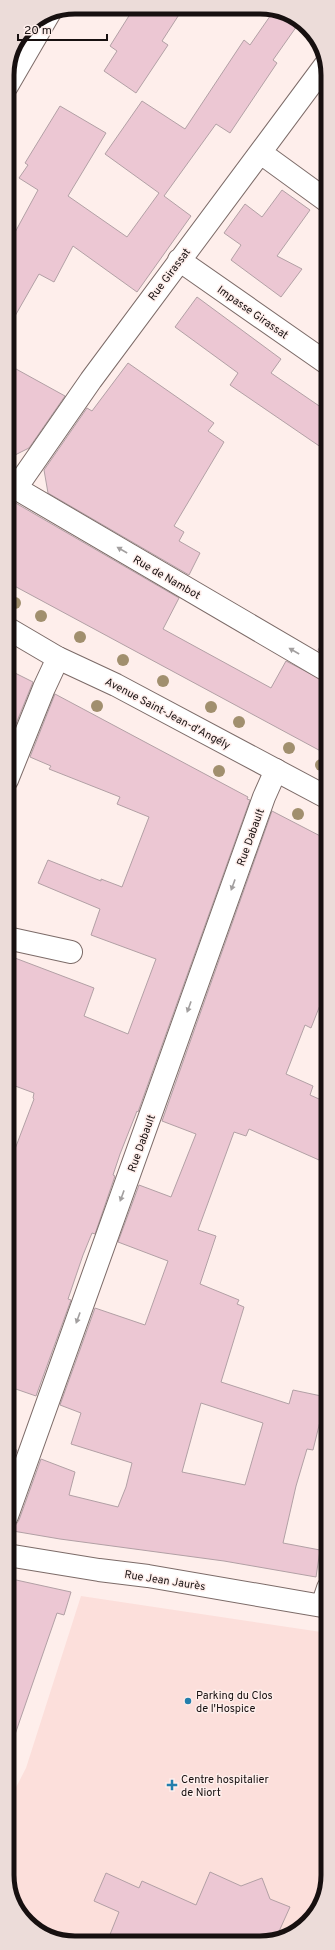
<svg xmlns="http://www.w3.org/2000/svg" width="335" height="1950" viewBox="0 0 335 1950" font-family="Overpass,sans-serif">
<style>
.built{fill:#fcdfdb}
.building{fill:#ecc7d3;stroke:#b2a0a5;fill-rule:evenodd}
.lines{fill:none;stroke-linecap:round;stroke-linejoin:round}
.minor-casing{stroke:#7c6b68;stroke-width:24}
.major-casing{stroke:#7c6b68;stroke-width:24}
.minor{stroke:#fff;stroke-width:22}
.major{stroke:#fff;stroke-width:22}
.tree{fill:#a18f6e}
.oneway{fill:#a29f9f}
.poi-dot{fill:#237eac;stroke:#feeeeb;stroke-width:1.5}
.labels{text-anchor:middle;stroke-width:3;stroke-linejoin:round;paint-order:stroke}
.street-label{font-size:11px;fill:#171010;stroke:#feeeeb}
.poi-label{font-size:11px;fill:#171010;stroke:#feeeeb;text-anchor:start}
.rim{fill:none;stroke:#171010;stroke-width:5}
</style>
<rect width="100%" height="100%" fill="#feeeeb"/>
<path class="built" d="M81,1596L328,1633V1875L311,1920L268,1942H62L24,1920L8,1883V1803L26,1768Z"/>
<path class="building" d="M275,9L299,23L273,60L277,63L230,133L216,124L164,196L191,216L137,292L73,246L54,282L39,274L7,330V247L38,190L19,178L28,165L25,163L60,106L106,133L68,196L127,237L159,193L105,154L142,101L185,129L244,40L250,45Z
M182,10L162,41L168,45L136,93L104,71L117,51L110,46L132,11Z
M282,190L310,210L277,256L302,269L281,297L231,260L241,245L224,233L245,204L262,217Z
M197,297L281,359L271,373L328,412V452L230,385L238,373L175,327Z
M128,363L214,423L208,431L224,442L174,526L184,532L179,541L200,553L189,575L48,493L44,470L87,408L92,411Z
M7,364L65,396L29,448L7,459Z
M7,498L179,598L163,629L271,688L286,661L328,683V755L7,582Z
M328,632V656L318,650Z
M7,669L33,682L7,746Z
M55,694L248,797L247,799L250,800L138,1112L137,1111L120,1154L113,1175L115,1176L95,1234L92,1233L83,1255L68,1299L71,1300L36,1396L7,1386V1170L34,1099L33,1098L34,1093L7,1083V955L94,988L84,1016L128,1034L156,959L91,935L100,909L38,883L48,860L101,881V879L122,887L149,817L117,804L120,797L49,769L51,766L30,757Z
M272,811L328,840V985L311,1028L305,1025L286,1074L313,1086L310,1095L328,1103V1140L319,1160L249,1129L246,1136L234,1132L198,1230L216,1236L200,1284L239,1300L237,1304L244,1307L221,1382L289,1404L293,1390L326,1397L313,1450L307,1449L296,1486L283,1543L320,1550L316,1577L224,1561L60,1539L7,1530L15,1526L19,1520L41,1459L75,1472L69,1495L118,1507L126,1487L132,1463L71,1444L81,1413L60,1405L95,1308L145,1325L168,1261L118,1242L139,1185L171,1197L196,1134L162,1121ZM201,1403L263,1423L245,1485L182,1472Z
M7,1447L17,1450L7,1478Z
M7,1578L71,1592L64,1615L57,1613L11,1746H8Z
M210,1872L241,1886L262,1878L270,1899L290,1907L276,1938L268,1942H107L119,1912L94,1901L106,1873L139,1888L142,1881L196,1905Z"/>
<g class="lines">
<g class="minor-casing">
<path id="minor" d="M261,153L327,201
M179,260L328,364
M7,483L328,671
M16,488L91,380L326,64
M7,780L44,688L58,658
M7,938L71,952
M7,1516L264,797L276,770
M7,1555L99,1570L148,1576L328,1607
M322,1606L328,1588"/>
</g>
<g class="major-casing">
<path id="major" d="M7,86L50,12
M7,628L58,658L116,685L328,798"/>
</g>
<use href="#minor" class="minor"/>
<use href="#major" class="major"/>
</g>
<g class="tree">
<circle cx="15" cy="603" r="6"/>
<circle cx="41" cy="616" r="6"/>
<circle cx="80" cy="637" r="6"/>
<circle cx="123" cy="660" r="6"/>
<circle cx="163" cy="681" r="6"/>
<circle cx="97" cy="706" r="6"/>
<circle cx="211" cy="707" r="6"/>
<circle cx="239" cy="722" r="6"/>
<circle cx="289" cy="748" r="6"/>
<circle cx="321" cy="765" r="6"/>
<circle cx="219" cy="771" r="6"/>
<circle cx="298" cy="814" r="6"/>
</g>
<defs><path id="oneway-solid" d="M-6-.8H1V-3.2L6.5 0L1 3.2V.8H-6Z"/></defs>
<g class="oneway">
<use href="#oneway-solid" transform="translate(122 550) rotate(-150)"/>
<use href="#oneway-solid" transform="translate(294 651) rotate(-150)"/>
<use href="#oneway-solid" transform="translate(233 885) rotate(110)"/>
<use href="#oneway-solid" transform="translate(189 1007) rotate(110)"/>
<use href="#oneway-solid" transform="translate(122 1196) rotate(110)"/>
<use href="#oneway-solid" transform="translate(78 1318) rotate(110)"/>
</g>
<g class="poi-dot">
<circle cx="188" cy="1701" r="4"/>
<path d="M170 1779h4v4h4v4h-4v4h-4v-4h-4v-4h4z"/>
</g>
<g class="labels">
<g class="street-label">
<text transform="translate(169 274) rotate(-53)" y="4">Rue Girassat</text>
<text transform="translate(253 312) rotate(35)" y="4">Impasse Girassat</text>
<text transform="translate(167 577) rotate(30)" y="4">Rue de Nambot</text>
<text transform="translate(168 713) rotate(28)" y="4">Avenue Saint-Jean-d'Angély</text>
<text transform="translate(250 837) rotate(-70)" y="4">Rue Dabault</text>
<text transform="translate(141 1143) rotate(-70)" y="4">Rue Dabault</text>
<text transform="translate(165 1580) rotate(9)" y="4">Rue Jean Jaurès</text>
</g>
<g class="poi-label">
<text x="196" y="1699">Parking du Clos<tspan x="196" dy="13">de l'Hospice</tspan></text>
<text x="181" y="1783">Centre hospitalier<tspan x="181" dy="13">de Niort</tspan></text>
</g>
</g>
<path d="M0 0H335V1950H0ZM75 14H260A61 61 0 0 1 321 75V1875A61 61 0 0 1 260 1936H75A61 61 0 0 1 14 1875V75A61 61 0 0 1 75 14Z" fill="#ecdcd9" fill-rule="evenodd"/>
<path class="rim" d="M75 14H260A61 61 0 0 1 321 75V1875A61 61 0 0 1 260 1936H75A61 61 0 0 1 14 1875V75A61 61 0 0 1 75 14Z"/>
<path d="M18 34v6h89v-6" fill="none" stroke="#171010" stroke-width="2"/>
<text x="24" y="34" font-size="12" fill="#171010" stroke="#feeeeb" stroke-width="3" paint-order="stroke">20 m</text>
</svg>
